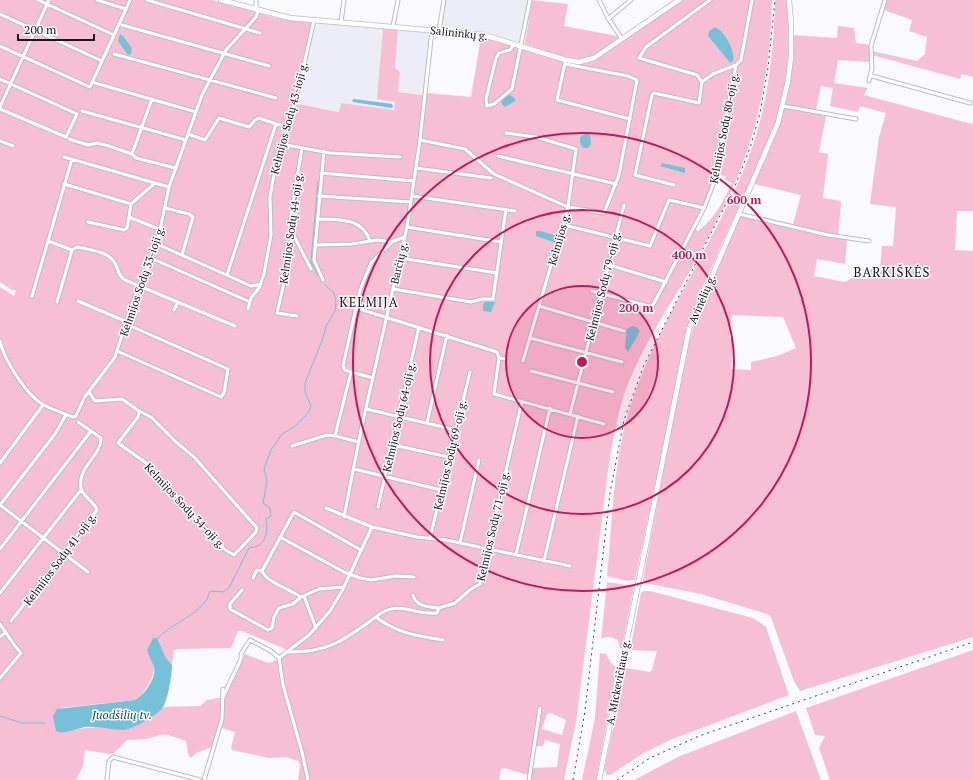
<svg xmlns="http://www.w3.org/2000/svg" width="973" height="780" viewBox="0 0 973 780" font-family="'PT Serif',serif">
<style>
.built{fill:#ededf8}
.green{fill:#f6bfd3;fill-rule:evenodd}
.water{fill:#76c1d8}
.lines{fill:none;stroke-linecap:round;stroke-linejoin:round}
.stream{stroke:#76c1d8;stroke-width:1}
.street-casing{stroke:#bcbcc3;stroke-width:5}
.secondary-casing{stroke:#bcbcc3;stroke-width:6}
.street{stroke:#fff;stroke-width:3}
.secondary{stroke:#fff;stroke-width:4.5}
.rail{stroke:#434347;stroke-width:1;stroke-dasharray:2 4;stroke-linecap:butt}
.ring{fill:none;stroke:#c2185b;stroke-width:2}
.labels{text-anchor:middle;stroke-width:3;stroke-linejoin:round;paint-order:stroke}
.street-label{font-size:11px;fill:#17171a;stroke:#fff}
.water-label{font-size:12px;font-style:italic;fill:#0f4f60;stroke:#fff}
.quarter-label{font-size:13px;letter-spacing:1px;fill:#17171a;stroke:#fff}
.centre{fill:#c2185b;stroke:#fff;stroke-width:2}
.ring-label{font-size:12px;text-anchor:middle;font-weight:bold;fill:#c2185b;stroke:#fff;stroke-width:3;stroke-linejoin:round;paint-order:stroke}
</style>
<rect width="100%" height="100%" fill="#f9f9fe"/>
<path class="built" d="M446,0H532L525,44L489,34L444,28L442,25Z
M312,22L383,27L377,99L396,102L394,110L341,103L339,112L293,103Z
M398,29L427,32L430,35L423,94L398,92L400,73L395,68Z"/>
<path class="green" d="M0,0H213L276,18L312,22L293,103L339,112L341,103L394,110L395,102L377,99L383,27L398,29L395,68L400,72L398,92L423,95L426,93L471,97L481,37L576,62L600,57L682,0H772C771,61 760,124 736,180C723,210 708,239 692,267C668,309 640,349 624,395C617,418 613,440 609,463L576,722L564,780H531L532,776L504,768L501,769L499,780H298L300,765L298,761L286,757L269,758L232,750L231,748L235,732L218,727L212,747L196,753L191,758L188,754L186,741L165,734L145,739L127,740L114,753L110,754L85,750L83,766L76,780H0V287L14,296L16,290H12L0,282ZM716,27L722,33L730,63L708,36ZM718,175L726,176L725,180L732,183C722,203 716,217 698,231L695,229ZM238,631H242L290,651L277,660L268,663L245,654L223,697L207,700L200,706L163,707L144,722L114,729L102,727L74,729L60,708L135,700C140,697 141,695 144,691C158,672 154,668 149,646L154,638H157L166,658L172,665L174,650L178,649L231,648ZM551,713L566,720L562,735L542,729L547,714ZM545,740L560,744L557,767L531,768L533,746H543Z
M532,0L568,4L564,26L623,37C613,43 604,51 594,56C572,65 546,51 525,44Z
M775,0H787C791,43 788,79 777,121L701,291L688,327L635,580L628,581L607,576C613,515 613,453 634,395C663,314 715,242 747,162C767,111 774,54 775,0Z
M887,0H973V77L962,74L960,79L872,55V51L917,61L925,54L927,37L909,31L912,20L884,10Z
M838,26L854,28L856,43L870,45V62L838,60L834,83L868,88L864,95L972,124L973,122V211H957L955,250L973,251V637L800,691L793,679L771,617L767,614L701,594L645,583L643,580L683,365C695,312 718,265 740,216L792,228L801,195L754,184L779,124L793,35L837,38ZM821,86L833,88L830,106L858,112L860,106L886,113L879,137L870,204L896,207L893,246H882L880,270L869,269L868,279L852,278L845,282L814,276L817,259L845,264L847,239L838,238L841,201L823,198L828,154L819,152L826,116L815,114ZM732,315L783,317L796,348L777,356L751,362V370L731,369L733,339L729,338Z
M607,582L634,586L622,648H620L618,640C612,637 607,636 601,639Z
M644,591H650L753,618L766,627L789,695L670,740L642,754L610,775H607L604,770L626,668L650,672L652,670L657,651L630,650L641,593Z
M973,650V780H830L819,748L825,736L815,735L806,708Z
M600,653L606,654L611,663L617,668L596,780H582L595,718Z
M796,711L821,780H634L680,756Z"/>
<path class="water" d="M715,27C724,30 736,52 733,61L730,63L708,36L709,31Z
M120,34L123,36L132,48L131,54L128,55L118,41Z
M510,95L515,98V101L505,107L502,104L501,100Z
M354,99L392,104L393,107L391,108L353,102L352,100Z
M586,133L590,135L591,144L588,148H583L580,143V137Z
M662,163L685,168V173L660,166Z
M536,231H541L557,236L556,243L536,236Z
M485,302H495L491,312L483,311V304Z
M632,326L636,327L640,331L628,352L625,348L627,329Z
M153,638H157L166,658L172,665C172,674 168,700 163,707C157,716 133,729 123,730C110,730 99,726 86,727C76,728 65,735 56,731L53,716L57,709L135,700C143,696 157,678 154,668C153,662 149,657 147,650Z"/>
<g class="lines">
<path class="stream" d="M318,275L311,262L318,181
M157,639C171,624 192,618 205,602C208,599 208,595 210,591L223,592L229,588L249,548C251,547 253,548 255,547C267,543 268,529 266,519L271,516L270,508L263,503L267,481L264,469L271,450L282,434L294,427L308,413L311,406L305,392V383L323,338L326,326L335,311L336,301L334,293L325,285
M0,716L22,723H45"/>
<g class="street-casing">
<path id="street" d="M38,0L114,35
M97,0L126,9L130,0
M147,0L260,33
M256,0V10
M599,0L608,18L622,39
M0,14L102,61
M608,19L631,0
M341,22L344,0
M122,25L269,66
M393,26L398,0
M439,30L444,0
M514,44L510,50L499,53L496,58L486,99L487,106L494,104L512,89L530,0
M0,46L90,87L126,9
M114,54L276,98
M565,63L557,100L630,119
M872,76L970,103
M0,79L77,114L66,137L0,109
M869,81L872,68L871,46L885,0
M702,82L697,75L639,58L646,47L710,0
M95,83L196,112
M783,106L856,119
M0,107L49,0
M82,111L186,140
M506,133L536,137L576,149L568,207L604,213L619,175L637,80L628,76L565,64
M188,134L205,140L219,118L249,127L255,120L259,118L276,124
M69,139L88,145L97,143L109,146L132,154L136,158L175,168
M420,140L465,149L494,174L568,207L523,361
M0,141L13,146
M281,144L330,153L400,157
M132,154L152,99
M498,156L616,184
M64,157L155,183
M416,168L491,178
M321,173L414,181
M64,184L131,204L155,183L169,187
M674,185L635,175L652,95L654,93L699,103L702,82L713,74L736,65L741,60L752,0
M319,196L411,202
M412,196L515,211
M165,208L189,214L193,217L182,255
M739,214L828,235L869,241
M129,217L131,204
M318,219C339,220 362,217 370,241
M88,222L124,230L127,228L129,217L161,230
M564,225L650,246L669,200L704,208L713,185L736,65
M407,227L501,242
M292,232L311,269
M48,241L72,250
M157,244L251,286L261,284
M315,245L352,244L377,240L391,242L405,237
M151,258L250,302
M400,258L497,273
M609,265L666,282
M227,275L276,124L286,126
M323,280L314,260L324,151
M393,289L471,302L482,299H493L506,209
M592,291L652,307L704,208
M32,296L72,159
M78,301L127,322
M57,302L72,250L77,247C90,250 110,251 116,265C119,271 118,276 125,280L235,326
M539,306L624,331
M356,308L360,290L371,263L393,241
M248,309L251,298L259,288L264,274L271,235L270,197L275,169L281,144L297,96L314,20
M174,310L178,302
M297,316L277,313L288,266L292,232L291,214L302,148
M530,338L622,362
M0,341C4,360 27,396 44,405C53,410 63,413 73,417L76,416L84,398L115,357L132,304L157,244L169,187L202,95L226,50L256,17L258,11
M117,351L221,397L224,393L228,369L126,324
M499,358L506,359
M531,371L613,392
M351,372L373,378
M89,392L95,401L122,399L139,411L138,417L118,443L149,465L224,549L234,555L256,532L257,528L194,457L176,442L151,417L139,411
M366,409L456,430
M570,414L624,205
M427,423L447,335
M335,436L359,442
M393,445L449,457
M292,446L327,435L335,436L351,372L345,370L343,366L356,308L497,352L499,358L494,394L604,424
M0,463L43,405
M354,469L441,490
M0,505L55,434L66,415
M0,505L88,572
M378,507L419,327
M326,508L372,527L417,537L446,540L570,566
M344,517L361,430L407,227L420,140L432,30
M280,537L344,572L360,578L371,580L396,576L414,577
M430,538L470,372
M460,543L479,460
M0,549L91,431
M516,555L550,408
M544,561L578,416
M262,571L294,512L361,550
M253,578L257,570L262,571C267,583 290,589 301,597L319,589L344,587
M242,590L230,604V609L268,630L272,628L274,617L279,608L293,604L301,597
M0,593L81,490
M413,595C416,607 429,607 439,608
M304,596L316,628
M11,621L97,510C95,502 82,496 81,488C77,467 101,457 101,438L78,422
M0,624L15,646L21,653L0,678
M0,637L5,633
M443,640C418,636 396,633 376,617C398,598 413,616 437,613L439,608L455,603L471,589L480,584L522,401
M286,652C328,653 343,641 376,617
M223,697L241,659V654L250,640L271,651L279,658
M107,780L109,761L113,757L200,780
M204,780L222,719L223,689
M308,780L302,752L283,685L279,658L309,635L330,611L342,591L372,527
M529,780L540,708"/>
</g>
<g class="secondary-casing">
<path id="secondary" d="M221,0L290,18L484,35L566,60L579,62L594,58L679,0
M599,780L689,329L778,123L788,81L791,57V24L789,0"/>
</g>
<use href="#street" class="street"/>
<use href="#secondary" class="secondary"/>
<path class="rail" d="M573,780L585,711L610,493L624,420L644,365L735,186L750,148L760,113L768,68L775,0
M617,780L650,758L699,736L973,642"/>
</g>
<circle cx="582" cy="362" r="76" fill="#c2185b" fill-opacity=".12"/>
<g class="ring">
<circle cx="582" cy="362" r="76"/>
<circle cx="582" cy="362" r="152"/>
<circle cx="582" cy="362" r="229"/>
</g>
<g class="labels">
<g class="street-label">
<text transform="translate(459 33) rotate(6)" y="4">Salininkų g.</text>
<text transform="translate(289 118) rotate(-75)" y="4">Kelmijos Sodų 43-ioji g.</text>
<text transform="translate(724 128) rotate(-79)" y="4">Kelmijos Sodų 80-oji g.</text>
<text transform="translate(291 228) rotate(-82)" y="4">Kelmijos Sodų 44-oji g.</text>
<text transform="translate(559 239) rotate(-74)" y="4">Kelmijos g.</text>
<text transform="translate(399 263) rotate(-77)" y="4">Barčių g.</text>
<text transform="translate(142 281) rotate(-71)" y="4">Kelmijos Sodų 33-ioji g.</text>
<text transform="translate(603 286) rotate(-76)" y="4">Kelmijos Sodų 79-oji g.</text>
<text transform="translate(702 299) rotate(-67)" y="4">Avinėlių g.</text>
<text transform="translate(399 417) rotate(-77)" y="4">Kelmijos Sodų 64-oji g.</text>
<text transform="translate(450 455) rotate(-77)" y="4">Kelmijos Sodų 69-oji g.</text>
<text transform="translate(185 506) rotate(47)" y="4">Kelmijos Sodų 34-oji g.</text>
<text transform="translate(493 526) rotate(-77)" y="4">Kelmijos Sodų 71-oji g.</text>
<text transform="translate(60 559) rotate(-53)" y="4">Kelmijos Sodų 41-oji g.</text>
<text transform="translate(618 682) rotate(-79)" y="4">A. Mickevičiaus g.</text>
</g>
<g class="water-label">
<text x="122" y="719">Juodšilių tv.</text>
</g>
<g class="quarter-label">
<text x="892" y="277">BARKIŠKĖS</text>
<text x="369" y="307">KELMIJA</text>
</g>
</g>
<circle cx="582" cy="362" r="6" class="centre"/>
<g class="ring-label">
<text x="744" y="204">600 m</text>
<text x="689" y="259">400 m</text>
<text x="636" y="312">200 m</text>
</g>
<path d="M18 34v6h76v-6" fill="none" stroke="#17171a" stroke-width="2"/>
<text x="24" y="34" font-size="12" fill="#17171a" stroke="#ffffff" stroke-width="3" paint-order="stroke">200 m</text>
</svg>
